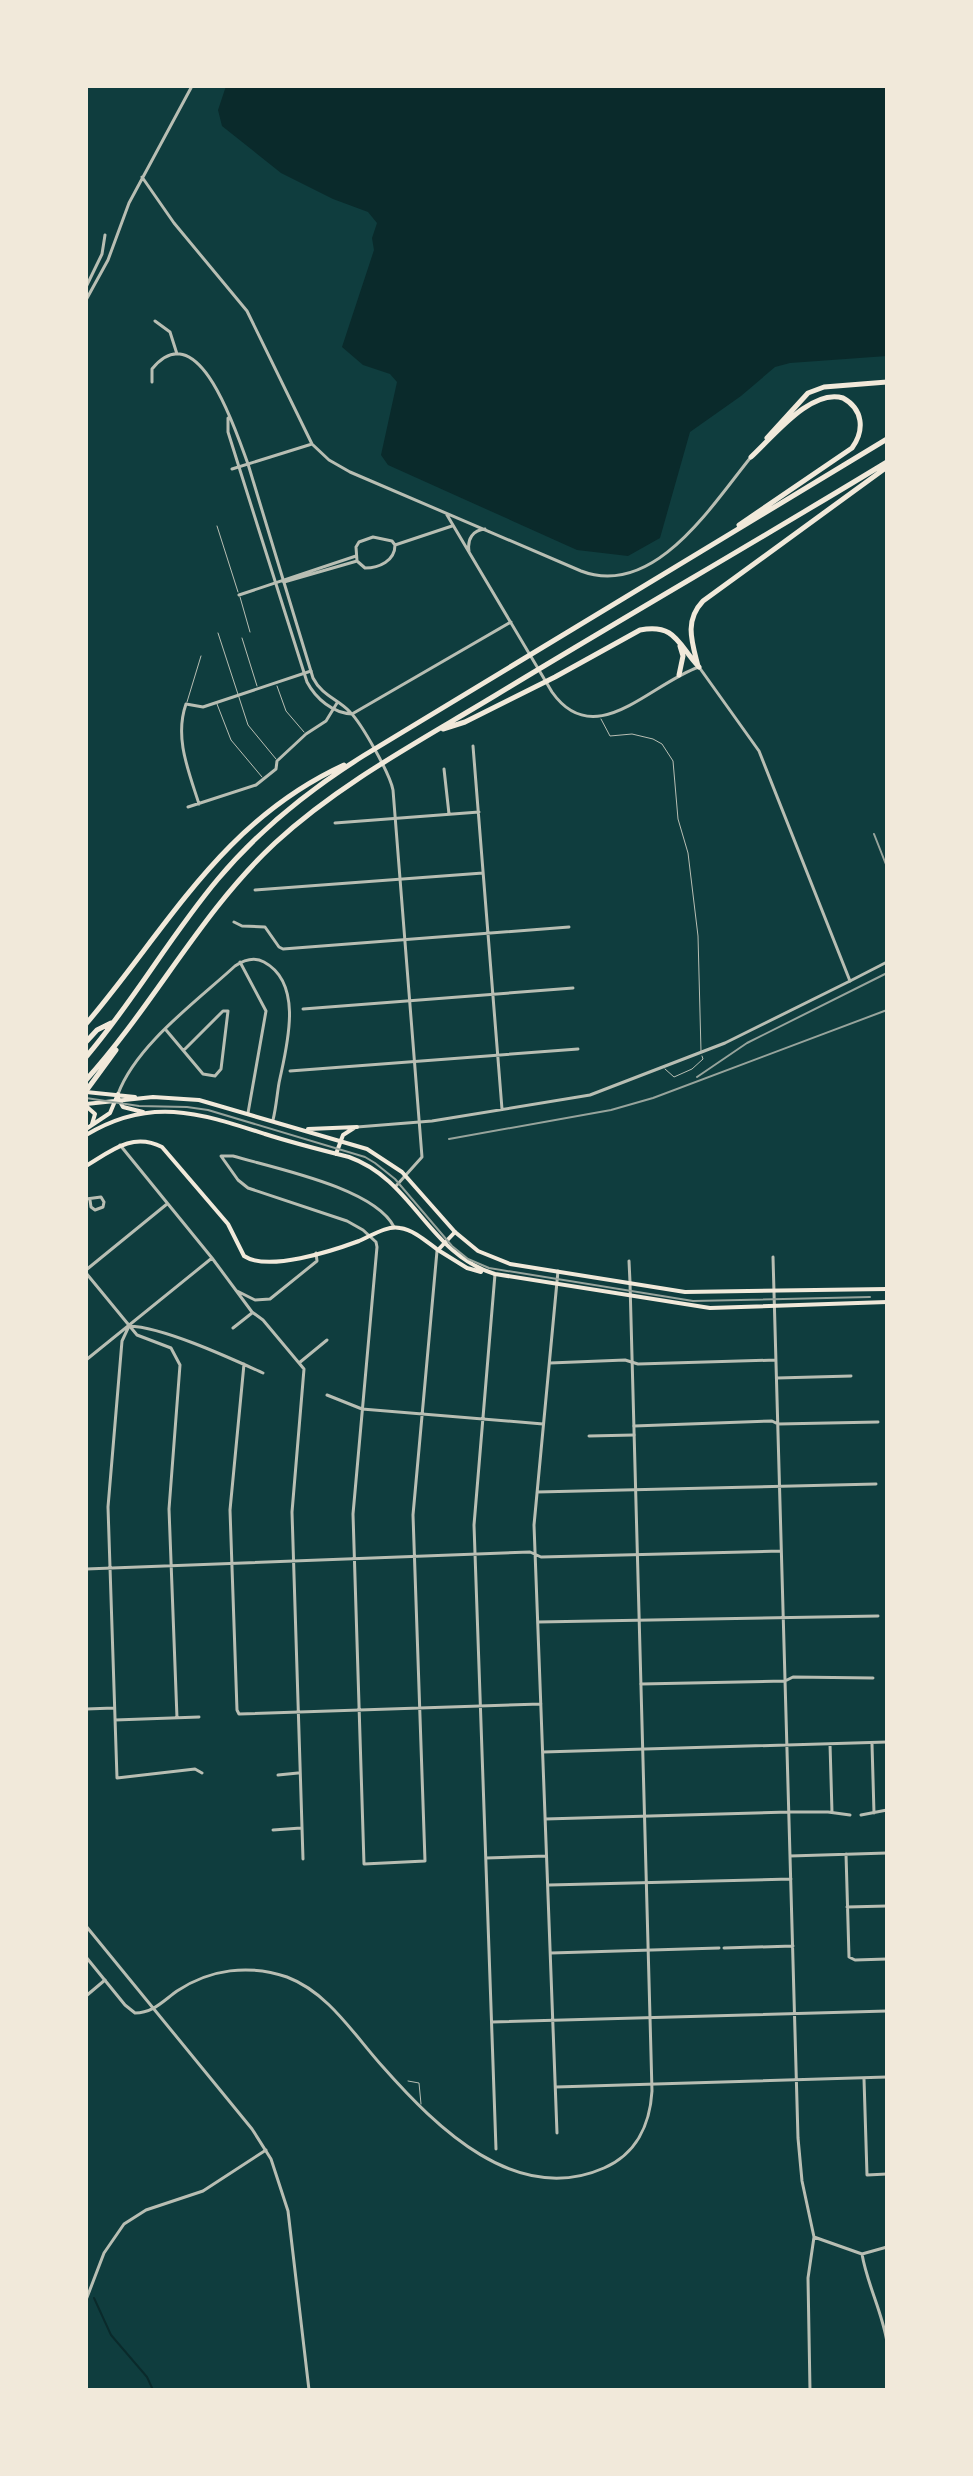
<svg xmlns="http://www.w3.org/2000/svg" width="973" height="2476" viewBox="0 0 973 2476" font-family="Raleway,sans-serif">
<style>
.water{fill:#0a2a2b}
.lines{fill:none;stroke-linecap:round;stroke-linejoin:round}
.stream{stroke:#0a2a2b;stroke-width:2}
.service{stroke:#b8beb3;stroke-width:1}
.minor{stroke:#b8beb3;stroke-width:3}
.tertiary{stroke:#b8beb3;stroke-width:3}
.secondary{stroke:#f1e9da;stroke-width:4}
.primary{stroke:#f1e9da;stroke-width:4}
.motorway{stroke:#f1e9da;stroke-width:5}
.tram{stroke:#97a49c;stroke-width:2}
.rail{stroke:#97a49c;stroke-width:2}
</style>
<rect width="100%" height="100%" fill="#0f3d3e"/>
<path class="water" d="M226,86H887V356L790,363L775,367L741,396L690,432L660,538L628,556L577,550L388,465L381,455L397,382L390,374L363,365L342,347L374,250L372,238L377,223L368,212L333,199L281,173L222,126L218,110Z"/>
<g class="lines">
<path class="stream" d="M94,2298L111,2335L147,2377L153,2390"/>
<path class="service" d="M217,526L238,592
M240,597L250,632
M218,633L248,725L276,759
M242,638L257,686
M277,686L286,711L304,732
M187,702L201,656
M217,704L231,740L262,777
M601,719L610,736L632,734L653,739L662,744L673,761L678,819L688,853L698,936L701,1051
M665,1069L674,1077L692,1069L703,1059L702,1056
M408,2081L419,2083L421,2104"/>
<path class="minor" d="M86,287L102,254L105,235
M155,321L170,332L177,354
M152,382V369C199,311 237,435 248,464
M228,418V432L239,467
M373,537L392,541L395,545C395,561 379,568 365,568L357,561L356,547L359,542Z
M395,545L452,526
M284,582L357,561
M239,595L356,556
M473,746L502,1109
M444,769L449,814
M199,804C189,772 174,738 186,704L203,707L311,671
M188,807L256,785L276,769L277,761L306,734L326,721L337,703
M335,823L479,812
M255,890L483,873
M234,922L242,926L265,927L279,947L283,949L569,927
M240,962L266,1011L248,1113
M303,1009L573,988
M166,1030L203,1074L215,1076L221,1069L228,1011
M184,1050L223,1011H228
M290,1071L578,1049
M118,1094C136,1045 197,1001 235,966C244,960 255,957 264,962C305,984 286,1049 279,1083C277,1095 276,1108 273,1120
M357,1127L432,1121L590,1095L725,1043L850,981
M120,1145L212,1258L252,1312L263,1320L304,1369L292,1512L303,1859
M86,1199L101,1197L104,1202L103,1207L95,1210L91,1207L90,1200
M394,1227C375,1188 274,1168 233,1156H221L238,1180L248,1188L347,1221L363,1230L376,1242L377,1247L353,1514L364,1864L425,1861L413,1515L437,1251
M773,1257L798,2138L802,2181L814,2237L808,2278L810,2390
M629,1261L630,1282
M86,1270L167,1204
M86,1273L137,1335L171,1348L180,1365L169,1509L177,1718
M495,1274L474,1525L496,2149
M237,1291L255,1300L270,1299L317,1261L316,1253
M129,1326L122,1341L108,1507L117,1778L195,1769L202,1773
M129,1326C163,1327 230,1358 263,1373
M233,1328L252,1313
M86,1360L212,1258
M299,1363L327,1340
M550,1363L625,1360L638,1364L776,1360
M244,1364L230,1510L237,1710L239,1714L541,1704
M777,1378L851,1376
M327,1395L362,1409L543,1424
M634,1426L772,1421L778,1424L878,1422
M589,1436L634,1435
M537,1492L876,1484
M86,1569L530,1552L541,1557L781,1551
M538,1622L878,1616
M641,1684L785,1681L793,1677L873,1678
M86,1709L114,1708
M115,1720L199,1717
M830,1744L832,1812
M872,1744L874,1813
M543,1752L887,1742
M278,1775L298,1773
M861,1815L887,1810
M545,1819L789,1812H828L850,1815
M273,1830L301,1828
M846,1854L849,1957L855,1960L887,1959
M790,1856L887,1853
M486,1858L546,1856
M549,1885L791,1879
M847,1907L887,1906
M724,1948L793,1946
M551,1953L719,1948
M86,1996L105,1980
M492,2022L887,2011
M864,2079L867,2175L887,2174
M556,2087L887,2077
M557,2133L534,1525L558,1271
M814,2237L862,2254L887,2247
M862,2254C867,2284 882,2311 887,2342
M86,2300L104,2253L124,2224L146,2210L203,2191L266,2150"/>
<path class="tertiary" d="M142,177L174,223L247,311L312,444L329,460L350,472L581,571C654,599 712,505 751,457
M86,300L108,260L129,203L192,86
M248,464L313,678C322,696 338,699 350,712C362,724 390,774 393,790L422,1157L396,1186
M239,467L307,682C316,699 333,713 352,714L511,622
M232,469L312,444
M447,515L552,692C595,753 651,683 699,667L759,751L850,981L887,962
M469,551C467,539 473,530 485,529
M86,1926L252,2129L271,2159L288,2211L309,2390
M86,1957L125,2005L135,2013C153,2013 163,2001 177,1991C210,1969 249,1964 287,1977C329,1993 354,2035 383,2067C436,2127 516,2207 604,2168C636,2154 650,2125 652,2091L630,1283"/>
<path class="secondary" d="M86,1166C111,1151 132,1132 162,1147L228,1224L244,1256C268,1272 332,1251 359,1241C371,1236 387,1225 400,1228C414,1230 427,1242 438,1250L455,1232"/>
<path class="primary" d="M86,1092L135,1097
M118,1098L123,1107L143,1112
M86,1104L153,1097L199,1100L367,1149L402,1172L455,1232L478,1251L510,1264L685,1292L887,1289
M86,1106L95,1114L92,1124
M86,1129L110,1113L118,1094
M308,1129L357,1127
M86,1135C150,1096 200,1113 265,1134C293,1143 321,1150 349,1157C414,1180 428,1254 495,1274L710,1308L887,1302
M336,1154L343,1135L354,1128
M438,1250L467,1268L481,1272"/>
<path class="motorway" d="M767,438L808,393L824,387L887,382
M739,525L852,448C865,430 863,409 843,398C811,388 773,437 751,457
M698,666C692,642 684,621 703,601L887,467
M679,675L683,656L680,646
M443,729L465,722L555,677L640,630C676,623 678,645 699,667
M86,1024C169,926 222,821 344,765
M86,1042L97,1030L111,1023
M86,1057C134,1001 170,936 218,879C259,830 309,790 363,756L887,439
M86,1080C154,1005 200,913 275,843C340,783 420,741 496,695C626,616 757,541 887,462
M86,1091L116,1050"/>
<path class="tram" d="M86,1098L139,1106L187,1107L208,1110L365,1157L375,1163L395,1179L452,1246L468,1259L489,1268L693,1301L870,1297"/>
<path class="rail" d="M874,834L887,867
M697,1077L747,1043L887,973
M449,1139L611,1110L653,1098L887,1010"/>
</g>
<rect width="973" height="2476" fill="none" stroke="#f1e9da" stroke-width="176"/>
</svg>
